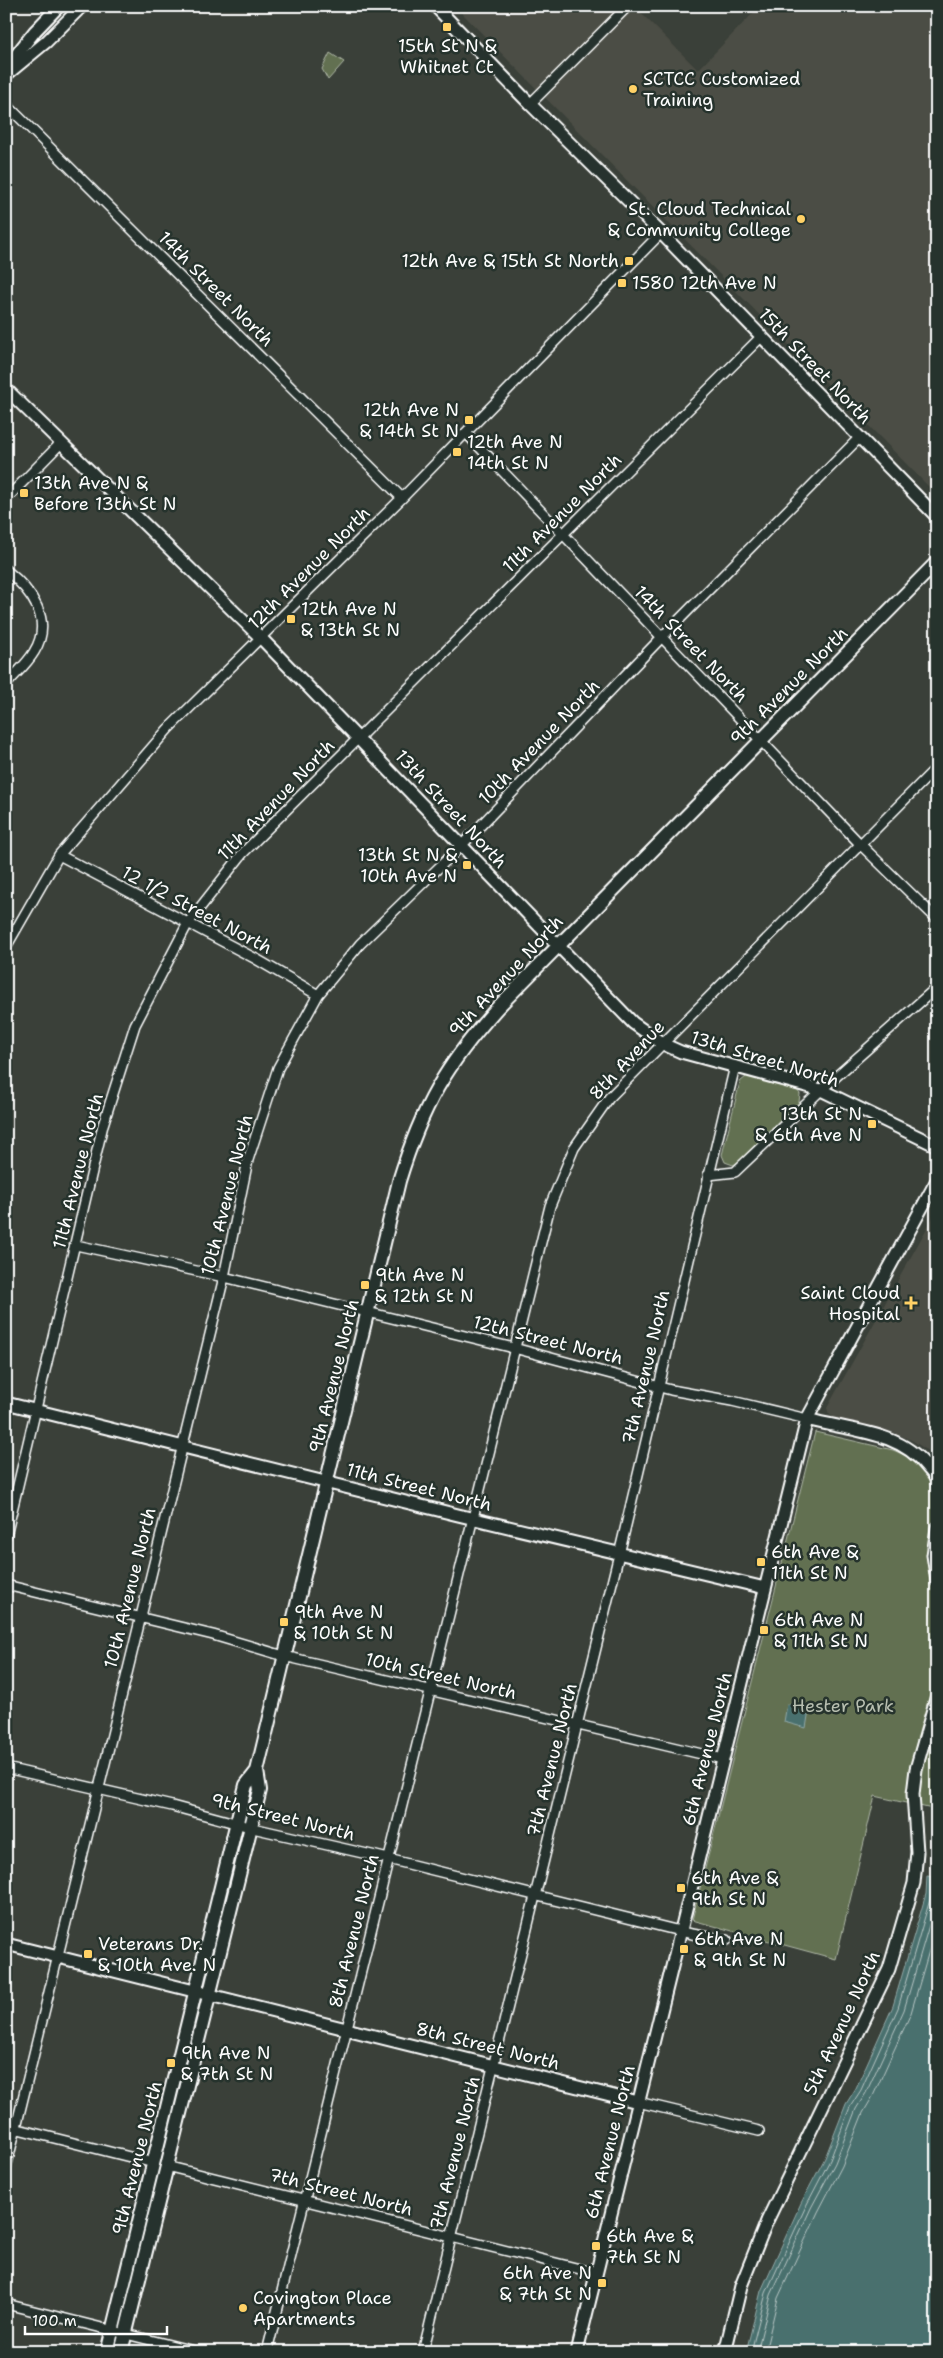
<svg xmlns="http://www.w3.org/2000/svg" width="943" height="2358" viewBox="0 0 943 2358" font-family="'Shantell Sans',sans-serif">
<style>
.built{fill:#4c4d45}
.green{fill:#627051;stroke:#b0b8a8}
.water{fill:#4a706e;stroke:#92a9a8}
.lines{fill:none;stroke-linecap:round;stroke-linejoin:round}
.shore{stroke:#b7c6c5;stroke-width:1}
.minor-casing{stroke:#fff;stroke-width:12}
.tertiary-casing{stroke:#fff;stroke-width:15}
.secondary-casing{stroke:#fff;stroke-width:16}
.minor{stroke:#26332d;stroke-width:9}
.tertiary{stroke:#26332d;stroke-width:11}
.secondary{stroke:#26332d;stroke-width:12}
.poi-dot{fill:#ffd166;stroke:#26332d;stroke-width:2}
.labels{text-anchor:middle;stroke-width:5;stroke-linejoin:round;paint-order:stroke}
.poi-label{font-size:18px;fill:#fff;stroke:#26332d;text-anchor:start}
.street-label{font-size:18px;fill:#fff;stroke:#26332d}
.park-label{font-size:18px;fill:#b8bfb1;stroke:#26332d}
</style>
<rect width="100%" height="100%" fill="#3a4039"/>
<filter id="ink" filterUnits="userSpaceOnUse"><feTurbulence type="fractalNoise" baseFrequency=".02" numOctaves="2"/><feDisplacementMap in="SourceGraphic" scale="10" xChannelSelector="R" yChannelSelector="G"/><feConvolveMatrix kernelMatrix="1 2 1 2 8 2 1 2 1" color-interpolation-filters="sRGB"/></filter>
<g filter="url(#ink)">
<path class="built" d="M455,6H634L698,70L760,6H937V495Z
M937,1210V1457L913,1441L895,1433L835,1419L829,1414L827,1408Z"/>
<path class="green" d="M330,53L344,62L328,80L322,69Z
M747,1076L797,1090L800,1094L799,1102L737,1163L733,1165L725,1162L722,1155L740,1082Z
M815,1432L893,1450L937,1469V1810L875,1796L836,1959L692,1920Z"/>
<path class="water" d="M787,1704L809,1710L806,1728L784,1722Z
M937,1862V2352H746L761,2291L801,2203L825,2158L846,2104L856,2088L893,2006L926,1894L927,1876L933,1877Z"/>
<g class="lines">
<path class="shore" d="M751,2352L766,2293L806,2206L830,2160L850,2107L861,2090L898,2008L931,1896L932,1883L937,1879
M757,2352L771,2295L811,2208L835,2163L856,2109L866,2093L904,2010L937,1898
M765,2352L778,2298L818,2212L842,2166L863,2113L873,2096L911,2013L937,1923"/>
<g class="minor-casing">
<path id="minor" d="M6,104L402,498
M530,104L628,6
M466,433L861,845L937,919
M6,499L61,443
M6,570C31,590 54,620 34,652C27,664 15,674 6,685
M59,855L256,959L318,995
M6,947L59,855L168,729L402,498L661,233
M708,1175L735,1172L821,1090L937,987
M76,1245L224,1277L514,1348L671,1390L732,1401L807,1419
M6,1536L103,1125L135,1025L188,923L243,853L762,336
M6,1585L213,1635L284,1656L723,1759
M6,1768L172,1806L257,1829L376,1856L692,1934L727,1940
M638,2102L759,2131
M6,2126L154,2163
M166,2166L596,2273
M6,2168L224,1277L248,1160L278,1068L318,995L360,944L461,846L662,637L860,437
M6,2304L198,2352
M267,2352L550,1206L574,1148L609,1098L937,767
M423,2352L622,1542L735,1066"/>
</g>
<g class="tertiary-casing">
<path id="tertiary" d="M435,6L530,104L661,233L937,517
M6,68L35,31L59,6
M6,75L46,42L82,6
M6,389L261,638L633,1023L663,1044L681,1052L821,1090L937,1146
M6,1403L458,1515L765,1588
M807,1419C848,1431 899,1430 927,1467C931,1472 936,1476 937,1483
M937,1528L933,1555L937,1581
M6,1944L638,2102
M577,2352L807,1419L937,1180
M725,2352L741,2286L767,2221L889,1969L914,1883L917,1852L913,1794L916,1769L937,1695"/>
</g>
<g class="secondary-casing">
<path id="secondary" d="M107,2352L246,1785L257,1771
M121,2352L260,1790L257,1771L399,1181C422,1106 446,1065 498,1007L937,562"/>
</g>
<use href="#minor" class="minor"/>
<use href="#tertiary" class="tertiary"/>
<use href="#secondary" class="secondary"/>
</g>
</g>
<g class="poi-dot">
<rect x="442" y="22" width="10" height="10" rx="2.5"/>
<circle cx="633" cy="89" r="5"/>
<circle cx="801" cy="219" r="5"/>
<rect x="624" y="256" width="10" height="10" rx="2.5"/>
<rect x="617" y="278" width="10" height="10" rx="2.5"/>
<rect x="464" y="415" width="10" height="10" rx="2.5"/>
<rect x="452" y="447" width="10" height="10" rx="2.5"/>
<rect x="19" y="488" width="10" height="10" rx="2.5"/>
<rect x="286" y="614" width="10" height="10" rx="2.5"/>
<rect x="462" y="860" width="10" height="10" rx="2.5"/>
<rect x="867" y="1119" width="10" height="10" rx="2.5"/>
<rect x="360" y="1280" width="10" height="10" rx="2.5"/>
<path d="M908.5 1295.5h5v5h5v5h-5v5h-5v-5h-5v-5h5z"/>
<rect x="756" y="1557" width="10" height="10" rx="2.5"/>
<rect x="279" y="1617" width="10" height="10" rx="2.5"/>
<rect x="759" y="1625" width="10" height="10" rx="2.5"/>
<rect x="676" y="1883" width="10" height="10" rx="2.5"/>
<rect x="679" y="1944" width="10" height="10" rx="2.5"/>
<rect x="83" y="1949" width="10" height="10" rx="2.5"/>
<rect x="166" y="2058" width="10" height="10" rx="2.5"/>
<rect x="591" y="2241" width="10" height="10" rx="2.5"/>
<rect x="597" y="2278" width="10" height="10" rx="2.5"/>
<circle cx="243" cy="2308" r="5"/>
</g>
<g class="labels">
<g class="poi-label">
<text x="447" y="52" text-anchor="middle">15th St N &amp;<tspan x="447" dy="21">Whitnet Ct</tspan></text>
<text x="643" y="85">SCTCC Customized<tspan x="643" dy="21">Training</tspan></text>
<text x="791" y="215" text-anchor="end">St. Cloud Technical<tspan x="791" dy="21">&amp; Community College</tspan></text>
<text x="619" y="267" text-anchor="end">12th Ave &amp; 15th St North</text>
<text x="632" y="289">1580 12th Ave N</text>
<text x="459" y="416" text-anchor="end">12th Ave N<tspan x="459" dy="21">&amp; 14th St N</tspan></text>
<text x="467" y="448">12th Ave N<tspan x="467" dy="21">14th St N</tspan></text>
<text x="34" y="489">13th Ave N &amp;<tspan x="34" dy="21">Before 13th St N</tspan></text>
<text x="301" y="615">12th Ave N<tspan x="301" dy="21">&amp; 13th St N</tspan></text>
<text x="457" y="861" text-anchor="end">13th St N &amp;<tspan x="457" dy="21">10th Ave N</tspan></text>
<text x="862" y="1120" text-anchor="end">13th St N<tspan x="862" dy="21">&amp; 6th Ave N</tspan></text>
<text x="375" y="1281">9th Ave N<tspan x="375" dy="21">&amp; 12th St N</tspan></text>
<text x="900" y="1299" text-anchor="end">Saint Cloud<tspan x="900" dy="21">Hospital</tspan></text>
<text x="771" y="1558">6th Ave &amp;<tspan x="771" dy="21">11th St N</tspan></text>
<text x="294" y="1618">9th Ave N<tspan x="294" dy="21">&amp; 10th St N</tspan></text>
<text x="774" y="1626">6th Ave N<tspan x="774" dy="21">&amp; 11th St N</tspan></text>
<text x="691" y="1884">6th Ave &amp;<tspan x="691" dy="21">9th St N</tspan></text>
<text x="694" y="1945">6th Ave N<tspan x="694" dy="21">&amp; 9th St N</tspan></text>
<text x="98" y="1950">Veterans Dr.<tspan x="98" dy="21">&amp; 10th Ave. N</tspan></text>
<text x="181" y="2059">9th Ave N<tspan x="181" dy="21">&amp; 7th St N</tspan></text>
<text x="606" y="2242">6th Ave &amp;<tspan x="606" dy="21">7th St N</tspan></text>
<text x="592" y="2279" text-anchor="end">6th Ave N<tspan x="592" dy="21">&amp; 7th St N</tspan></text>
<text x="253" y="2304">Covington Place<tspan x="253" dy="21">Apartments</tspan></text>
</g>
<g class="street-label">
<text transform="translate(216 289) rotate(45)" y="6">14th Street North</text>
<text transform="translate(815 366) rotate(46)" y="6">15th Street North</text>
<text transform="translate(562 513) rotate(-45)" y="6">11th Avenue North</text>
<text transform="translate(309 568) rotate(-45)" y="6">12th Avenue North</text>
<text transform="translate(691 644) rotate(46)" y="6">14th Street North</text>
<text transform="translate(789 686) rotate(-45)" y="6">9th Avenue North</text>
<text transform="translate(539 742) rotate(-46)" y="6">10th Avenue North</text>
<text transform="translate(276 800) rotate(-46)" y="6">11th Avenue North</text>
<text transform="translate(451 809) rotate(47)" y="6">13th Street North</text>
<text transform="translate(197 910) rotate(28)" y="6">12 1/2 Street North</text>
<text transform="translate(506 976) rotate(-47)" y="6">9th Avenue North</text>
<text transform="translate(765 1059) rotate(17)" y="6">13th Street North</text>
<text transform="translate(627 1060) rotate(-47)" y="6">8th Avenue</text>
<text transform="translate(78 1171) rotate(-76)" y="6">11th Avenue North</text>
<text transform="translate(227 1195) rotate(-76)" y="6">10th Avenue North</text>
<text transform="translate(548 1340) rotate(14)" y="6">12th Street North</text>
<text transform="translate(646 1367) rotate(-77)" y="6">7th Avenue North</text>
<text transform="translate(334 1376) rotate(-76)" y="6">9th Avenue North</text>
<text transform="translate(419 1487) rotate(14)" y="6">11th Street North</text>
<text transform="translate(130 1588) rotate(-76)" y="6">10th Avenue North</text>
<text transform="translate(441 1676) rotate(13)" y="6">10th Street North</text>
<text transform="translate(707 1749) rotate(-76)" y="6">6th Avenue North</text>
<text transform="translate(552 1760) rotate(-76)" y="6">7th Avenue North</text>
<text transform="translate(283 1817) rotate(14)" y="6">9th Street North</text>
<text transform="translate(354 1931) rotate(-76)" y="6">8th Avenue North</text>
<text transform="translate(842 2023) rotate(-65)" y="6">5th Avenue North</text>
<text transform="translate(488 2046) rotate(14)" y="6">8th Street North</text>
<text transform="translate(610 2142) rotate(-76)" y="6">6th Avenue North</text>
<text transform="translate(455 2153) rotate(-76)" y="6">7th Avenue North</text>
<text transform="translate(137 2158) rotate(-76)" y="6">9th Avenue North</text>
<text transform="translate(341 2192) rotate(14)" y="6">7th Street North</text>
</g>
<g class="park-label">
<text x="843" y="1712">Hester Park</text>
</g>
</g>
<rect width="943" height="2358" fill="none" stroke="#26332d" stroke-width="25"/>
<rect x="12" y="12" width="918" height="2333" fill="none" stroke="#fff" stroke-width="2" filter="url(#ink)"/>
<path d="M25 2326v8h142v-8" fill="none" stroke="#ffffff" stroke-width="2.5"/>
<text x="32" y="2326" font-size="15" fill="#ffffff" stroke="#26332d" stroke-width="4" paint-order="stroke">100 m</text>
</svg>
